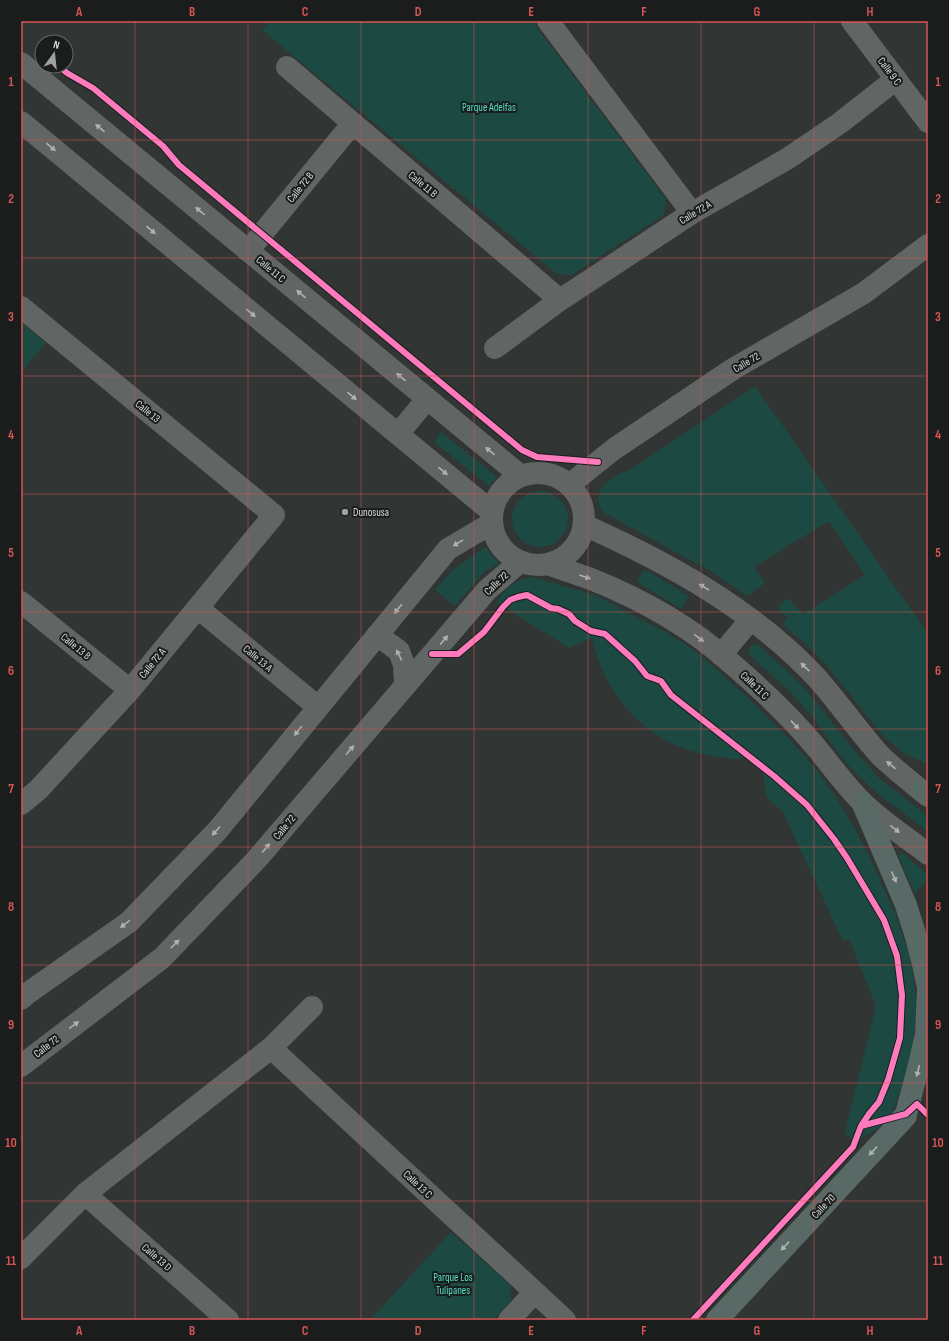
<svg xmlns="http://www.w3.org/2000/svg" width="949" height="1341" viewBox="0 0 949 1341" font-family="'Sofia Sans Condensed',sans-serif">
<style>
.green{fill:#1c4a42}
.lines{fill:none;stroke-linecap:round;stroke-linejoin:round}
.minor{stroke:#616564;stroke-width:22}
.secondary{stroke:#616564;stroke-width:22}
.primary{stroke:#596966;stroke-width:22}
.cycleway-casing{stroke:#1a1d1c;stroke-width:8}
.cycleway{stroke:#fd7abc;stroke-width:6}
.oneway{fill:#aeb2b1}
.oneway2{fill:#acb4b2}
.grid{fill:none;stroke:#d65555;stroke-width:1;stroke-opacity:0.55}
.poi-dot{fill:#9ea2a1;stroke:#1a1d1c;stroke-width:1.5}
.labels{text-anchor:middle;stroke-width:4;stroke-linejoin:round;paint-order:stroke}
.street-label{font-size:11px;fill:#d8dcdb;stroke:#1a1d1c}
.park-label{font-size:11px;fill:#51dfc6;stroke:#1a1d1c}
.poi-label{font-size:11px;fill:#d8dcdb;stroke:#1a1d1c;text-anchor:start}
.neatline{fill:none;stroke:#d65555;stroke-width:1.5}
.grid-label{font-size:13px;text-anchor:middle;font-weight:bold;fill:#d65555}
</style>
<rect width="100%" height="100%" fill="#313534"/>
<path class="green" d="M270,21H532L666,199L664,215L571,275L557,274L262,30Z
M21,322L46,343L21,372Z
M755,386L928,634V765L904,753L884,737L829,668L806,644L782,624L788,619L777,608L787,598L803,614L865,575L829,521L754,567L765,583L747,596L710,571L603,512C588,489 613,476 631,469Z
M441,432L497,477L489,486L434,442Z
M512 519a28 28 0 1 1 56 0a28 28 0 1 1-56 0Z
M485,547L499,564L485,571L455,606L435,590L453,570Z
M644,569L689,596L681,609L637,582Z
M532,577L595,595L661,630L683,643L699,654L744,694L791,741L815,768L833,793L853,825L869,856L895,913L909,955L914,979L916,1002L915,1022L912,1050L906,1072L896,1103L892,1112L883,1125L860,1139L857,1145L845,1133L876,1006L849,939L843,941L782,810C765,799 764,793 764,773C760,770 750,760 745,759C742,758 738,759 735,759C724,758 710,756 699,753C643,739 604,693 592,638L569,648L496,602C506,589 515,579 532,577Z
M754,644L758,645L793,676L815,700L849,744L879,778L928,816V832C903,811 873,793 851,768C834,749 821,726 804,707C788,688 768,672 749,655C748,650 749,647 754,644Z
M901,852L928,875V879L915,893L898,855Z
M451,1232L510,1285L511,1301L493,1320H370Z"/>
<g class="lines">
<path class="minor" d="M548,21L692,213
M852,21L928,122
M287,67L560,300
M248,251L353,123
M21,307L274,515L130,690L38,790L21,804
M495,348L560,300L692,213L787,159L840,123L896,79
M569,485L614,449L733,369L864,293L928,245
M21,602L130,690
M198,608L318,707
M271,1048L565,1320
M85,1194L228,1320
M21,1258L85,1194L271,1048L312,1007
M509,1320L535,1292"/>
<path class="secondary" d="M21,63L521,476
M21,122L492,512
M398,434L427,399
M492 519a46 46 0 1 1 92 0a46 46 0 1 1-92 0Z
M584,525C669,563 752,609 816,677C834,697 850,720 868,741C873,747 878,754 884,759C898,772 913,784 928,796
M548,564C562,569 577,574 591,579C641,599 691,627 731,663C760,688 790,716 815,746C830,764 844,784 861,801C881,821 906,837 928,854
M377,635L399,651L404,665L405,685
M721,655L751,619
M21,999L28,993L129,922L217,831L448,549L492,523
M21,1066L162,958L257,859L487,590L520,562"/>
<path class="primary" d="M921,790L928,792
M862,802L906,905L916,937L923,964L928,988L926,1034L920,1061L906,1114L895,1127
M717,1320L906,1116"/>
<g class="cycleway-casing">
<path id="cycleway" d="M59,66L67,73L93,88L163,146L179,165L522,450L537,457L598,462
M432,654H458L484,632L503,607L510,600L518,597L527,595L551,608L558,609L569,614L575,621L591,631L605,634L635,661L647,676L661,681L671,695L774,776L807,805L834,839L847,858L884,920L897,956L899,972L902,995L900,1038L888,1080L879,1102L869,1114L861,1126L853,1147L693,1320
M861,1126L906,1114L917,1104L928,1115"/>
</g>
<use href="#cycleway" class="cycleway"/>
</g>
<defs><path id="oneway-solid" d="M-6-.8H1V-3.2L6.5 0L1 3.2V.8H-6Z"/></defs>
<g class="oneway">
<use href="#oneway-solid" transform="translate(100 128) rotate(-140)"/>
<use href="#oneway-solid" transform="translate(51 147) rotate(40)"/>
<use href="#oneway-solid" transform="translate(200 211) rotate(-140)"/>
<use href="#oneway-solid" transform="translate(151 230) rotate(40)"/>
<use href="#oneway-solid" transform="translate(301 294) rotate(-140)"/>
<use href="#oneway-solid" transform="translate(251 313) rotate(40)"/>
<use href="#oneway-solid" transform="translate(401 377) rotate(-140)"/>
<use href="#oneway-solid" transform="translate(352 396) rotate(40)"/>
<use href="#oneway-solid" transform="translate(490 451) rotate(-140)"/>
<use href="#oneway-solid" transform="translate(443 471) rotate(40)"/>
<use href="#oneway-solid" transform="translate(458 543) rotate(149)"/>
<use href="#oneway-solid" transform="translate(585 577) rotate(19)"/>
<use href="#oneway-solid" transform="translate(704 587) rotate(-149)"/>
<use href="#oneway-solid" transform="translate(398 609) rotate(129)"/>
<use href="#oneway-solid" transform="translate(699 638) rotate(37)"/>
<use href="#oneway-solid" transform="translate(444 640) rotate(-49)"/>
<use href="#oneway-solid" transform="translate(399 655) rotate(-116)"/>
<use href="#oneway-solid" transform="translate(805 667) rotate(-136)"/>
<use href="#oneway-solid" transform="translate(795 725) rotate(47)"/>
<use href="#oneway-solid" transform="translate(298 731) rotate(129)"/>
<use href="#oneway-solid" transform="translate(350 750) rotate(-49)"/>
<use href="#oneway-solid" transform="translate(891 765) rotate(-140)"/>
<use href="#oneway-solid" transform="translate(895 829) rotate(38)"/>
<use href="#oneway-solid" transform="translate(216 831) rotate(132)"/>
<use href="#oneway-solid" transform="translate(266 848) rotate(-50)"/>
<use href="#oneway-solid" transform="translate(125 924) rotate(143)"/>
<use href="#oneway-solid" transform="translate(175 944) rotate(-46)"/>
<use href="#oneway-solid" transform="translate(74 1025) rotate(-37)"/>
</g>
<g class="oneway2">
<use href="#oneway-solid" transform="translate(894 877) rotate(67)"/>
<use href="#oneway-solid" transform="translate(918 1071) rotate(104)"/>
<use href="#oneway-solid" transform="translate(873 1151) rotate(133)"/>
<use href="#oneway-solid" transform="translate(785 1246) rotate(133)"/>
</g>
<path class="grid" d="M135,21V1320M248,21V1320M361,21V1320M474,21V1320M588,21V1320M701,21V1320M814,21V1320M21,140H928M21,258H928M21,376H928M21,494H928M21,612H928M21,729H928M21,847H928M21,965H928M21,1083H928M21,1201H928"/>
<circle class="poi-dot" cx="345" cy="512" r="4"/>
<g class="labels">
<g class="street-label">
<text transform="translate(890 71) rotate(53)" y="4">Calle 9 C</text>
<text transform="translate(423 184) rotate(40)" y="4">Calle 11 B</text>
<text transform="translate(300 187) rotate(-51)" y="4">Calle 72 B</text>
<text transform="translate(695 212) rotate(-31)" y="4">Calle 72 A</text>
<text transform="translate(271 269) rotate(40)" y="4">Calle 11 C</text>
<text transform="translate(746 362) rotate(-31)" y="4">Calle 72</text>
<text transform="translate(148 411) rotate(39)" y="4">Calle 13</text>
<text transform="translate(496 583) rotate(-43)" y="4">Calle 72</text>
<text transform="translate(76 646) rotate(39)" y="4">Calle 13 B</text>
<text transform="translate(258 658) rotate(40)" y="4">Calle 13 A</text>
<text transform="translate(152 663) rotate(-51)" y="4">Calle 72 A</text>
<text transform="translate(755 685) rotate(44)" y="4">Calle 11 C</text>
<text transform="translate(284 827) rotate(-50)" y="4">Calle 72</text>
<text transform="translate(46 1046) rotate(-38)" y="4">Calle 72</text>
<text transform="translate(418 1184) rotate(43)" y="4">Calle 13 C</text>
<text transform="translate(823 1206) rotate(-47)" y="4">Calle 70</text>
<text transform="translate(157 1257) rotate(41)" y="4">Calle 13 D</text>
</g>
<g class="park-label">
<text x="489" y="111">Parque Adelfas</text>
<text x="453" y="1281">Parque Los<tspan x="453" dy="13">Tulipanes</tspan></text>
</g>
<g class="poi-label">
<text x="353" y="516">Dunosusa</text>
</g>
</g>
<rect width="949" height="1341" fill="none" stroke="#1a1d1c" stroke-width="44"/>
<g transform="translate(54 54) rotate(15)"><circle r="19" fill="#1a1d1c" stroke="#666968"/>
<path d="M0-3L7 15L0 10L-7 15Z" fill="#9ea2a1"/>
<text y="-6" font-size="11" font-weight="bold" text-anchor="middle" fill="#d8dcdb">N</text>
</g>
<rect x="22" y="22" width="905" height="1297" class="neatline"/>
<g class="grid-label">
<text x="79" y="16">A</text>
<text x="192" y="16">B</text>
<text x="305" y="16">C</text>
<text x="418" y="16">D</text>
<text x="531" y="16">E</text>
<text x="644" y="16">F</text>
<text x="757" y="16">G</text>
<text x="870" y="16">H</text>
<text x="11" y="86">1</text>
<text x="938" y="86">1</text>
<text x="11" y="203">2</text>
<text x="938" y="203">2</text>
<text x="11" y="321">3</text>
<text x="938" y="321">3</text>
<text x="11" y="439">4</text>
<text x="938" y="439">4</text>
<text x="11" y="557">5</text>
<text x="938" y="557">5</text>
<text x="11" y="675">6</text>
<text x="938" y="675">6</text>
<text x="11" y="793">7</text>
<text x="938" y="793">7</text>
<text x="11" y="911">8</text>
<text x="938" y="911">8</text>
<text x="11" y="1029">9</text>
<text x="938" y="1029">9</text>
<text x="11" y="1147">10</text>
<text x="938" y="1147">10</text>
<text x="11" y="1265">11</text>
<text x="938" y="1265">11</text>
<text x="79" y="1335">A</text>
<text x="192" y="1335">B</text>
<text x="305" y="1335">C</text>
<text x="418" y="1335">D</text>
<text x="531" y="1335">E</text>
<text x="644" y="1335">F</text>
<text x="757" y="1335">G</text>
<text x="870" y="1335">H</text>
</g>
</svg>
